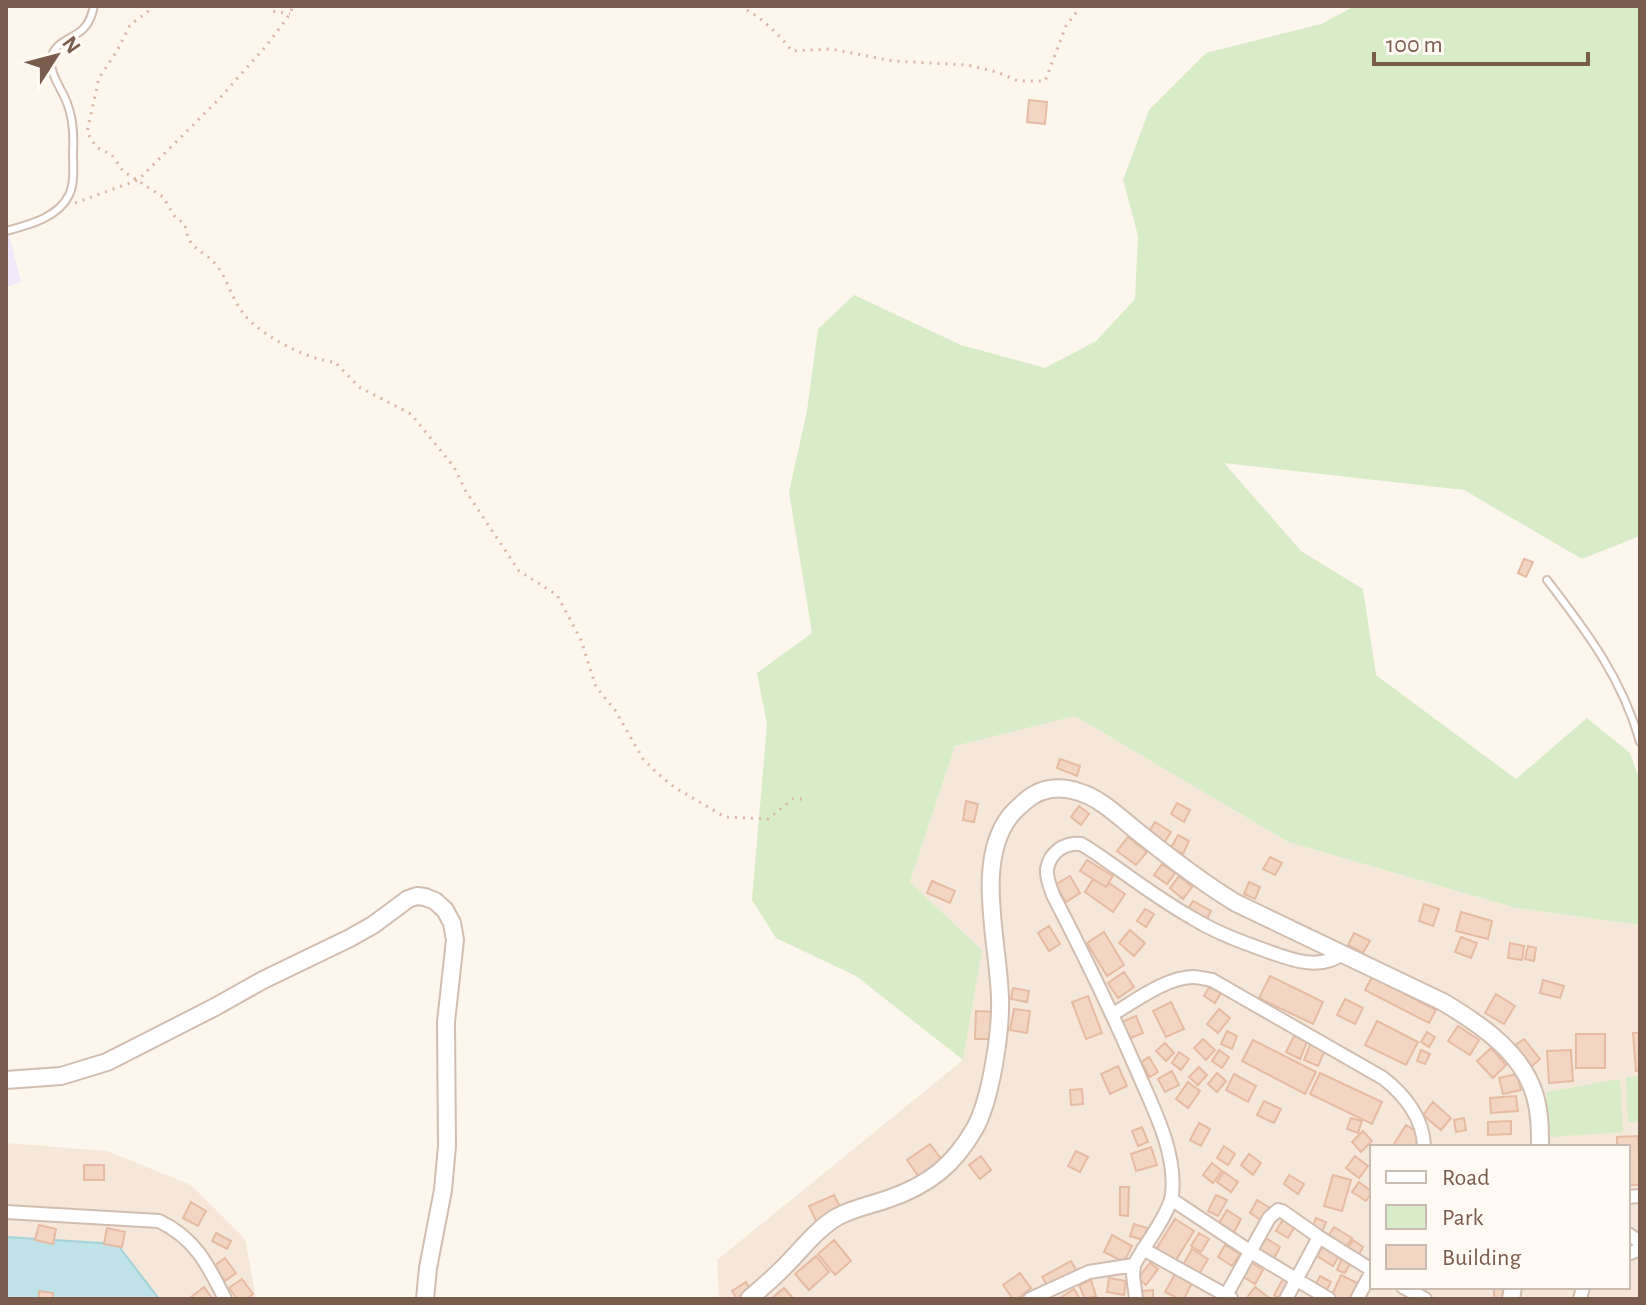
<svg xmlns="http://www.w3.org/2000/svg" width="1646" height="1305" viewBox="0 0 1646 1305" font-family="'Alegreya Sans',sans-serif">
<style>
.residential{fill:#f5e8da;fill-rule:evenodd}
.education{fill:#f3e8fa}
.green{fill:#d8ecc9}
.water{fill:#bfe3e8;stroke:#a5d3da;stroke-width:2}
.building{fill:#f3d5c3;stroke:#e6bba3;stroke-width:2}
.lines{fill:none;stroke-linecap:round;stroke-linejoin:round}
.service-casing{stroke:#d1beb0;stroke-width:10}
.minor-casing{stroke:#d1beb0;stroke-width:16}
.tertiary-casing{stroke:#d1beb0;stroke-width:20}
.path{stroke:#d9b8a5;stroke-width:3;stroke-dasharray:2 6;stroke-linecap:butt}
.service{stroke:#fff;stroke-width:6}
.minor{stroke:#fff;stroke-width:12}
.tertiary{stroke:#fff;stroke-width:16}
</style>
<rect width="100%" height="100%" fill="#fdf6ec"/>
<path class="residential" d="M1075,716L1288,842L1516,908L1640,925V1299H719L717,1260L963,1060L982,950L910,882L955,746ZM1372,1147H1628V1287H1372Z
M6,1143L107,1151L191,1185L245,1239L256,1299H6Z"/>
<path class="education" d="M6,223L21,282L6,287Z"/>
<path class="green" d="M1355,6H1640V536L1582,559L1464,490L1224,463L1301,551L1363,589L1376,675L1516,779L1587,718L1630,753L1640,781V925L1516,908L1288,842L1075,716L955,746L910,882L982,950L963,1060L856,976L776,938L752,900L767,724L757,673L812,633L789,492L807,411L818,329L854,295L961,345L1045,368L1096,341L1135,299L1138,236L1123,180L1149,110L1206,53L1321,24Z
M1640,1076V1122H1628L1626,1077Z
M1620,1079L1623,1132L1550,1137L1546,1092Z"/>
<path class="water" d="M6,1237L117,1244L159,1299H6Z"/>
<path class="building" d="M1029,100L1047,102L1045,124L1027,122Z
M1524,559L1533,562L1526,577L1518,573Z
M1060,759L1080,766L1077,776L1057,768Z
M966,801L978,804L974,822L963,820Z
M1177,803L1190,810L1184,822L1171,814Z
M1079,806L1089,814L1081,825L1071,817Z
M1155,822L1171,832L1164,843L1148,833Z
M1178,835L1189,841L1183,854L1171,848Z
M1128,837L1147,852L1136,865L1117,851Z
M1270,857L1282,863L1275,875L1263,869Z
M1087,860L1113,876L1106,887L1080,871Z
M1162,864L1175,873L1167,884L1154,875Z
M1070,876L1080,893L1066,902L1055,885Z
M1179,876L1192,887L1183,899L1170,888Z
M1093,879L1106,887L1109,883L1125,894L1113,912L1085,892Z
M932,881L955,891L950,903L927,893Z
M1249,882L1260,887L1255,899L1244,894Z
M1193,901L1211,911L1205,923L1186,912Z
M1424,904L1439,909L1433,926L1419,921Z
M1145,909L1154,914L1146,927L1137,921Z
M1461,912L1492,921L1488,939L1456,931Z
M1049,926L1060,944L1049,951L1038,933Z
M1130,930L1145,943L1134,956L1119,943Z
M1104,932L1124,965L1107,976L1087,943Z
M1354,933L1370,941L1363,953L1348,945Z
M1461,937L1477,943L1471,958L1455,952Z
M1510,943L1524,946L1522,960L1508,958Z
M1528,946L1536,948L1534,961L1525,959Z
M1124,972L1134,987L1118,998L1108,983Z
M1270,976L1323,1002L1313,1024L1259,998Z
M1372,977L1436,1010L1429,1023L1365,990Z
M1543,980L1564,986L1560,998L1540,993Z
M1209,987L1221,993L1215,1003L1204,996Z
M1013,988L1029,991L1027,1002L1011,999Z
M1496,994L1515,1006L1504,1024L1485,1013Z
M1088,996L1102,1033L1086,1039L1072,1002Z
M1345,999L1363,1008L1355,1024L1337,1015Z
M1171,1002L1184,1029L1166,1037L1153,1011Z
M1014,1009L1030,1011L1027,1033L1010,1030Z
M1219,1009L1230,1018L1218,1033L1207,1024Z
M976,1011L995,1012L994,1039H975Z
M1136,1016L1143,1033L1126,1040L1119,1023Z
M1377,1021L1418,1042L1406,1065L1365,1045Z
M1458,1026L1479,1040L1470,1055L1448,1041Z
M1227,1031L1237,1036L1232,1049L1221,1044Z
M1427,1032L1435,1037L1429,1047L1421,1042Z
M1633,1033H1640V1071H1636Z
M1576,1034H1605V1068H1576Z
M1294,1036L1307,1042L1300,1059L1286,1052Z
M1203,1039L1215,1050L1206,1060L1194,1048Z
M1524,1039L1540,1059L1528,1070L1511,1048Z
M1253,1040L1316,1072L1305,1094L1242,1061Z
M1165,1043L1174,1053L1166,1061L1156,1051Z
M1311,1043L1325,1050L1318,1066L1304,1060Z
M1491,1048L1506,1065L1493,1078L1477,1061Z
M1219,1050L1229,1057L1222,1068L1212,1061Z
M1421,1050L1430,1054L1425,1064L1417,1061Z
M1571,1050L1573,1081L1549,1083L1547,1051Z
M1179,1052L1189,1059L1181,1070L1172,1063Z
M1149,1057L1158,1072L1150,1077L1141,1062Z
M1118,1066L1127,1086L1110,1094L1101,1074Z
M1199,1067L1207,1075L1198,1085L1189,1077Z
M1172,1071L1179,1085L1165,1092L1158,1079Z
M1217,1073L1226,1081L1217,1092L1208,1084Z
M1320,1073L1382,1102L1372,1124L1310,1094Z
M1234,1074L1256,1086L1248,1102L1226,1090Z
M1517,1074L1521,1090L1503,1094L1499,1078Z
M1188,1082L1200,1091L1188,1108L1176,1099Z
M1082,1089L1083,1104L1071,1105L1070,1090Z
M1516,1096L1518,1111L1491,1113L1490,1098Z
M1264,1101L1281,1109L1274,1123L1257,1115Z
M1433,1102L1451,1118L1441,1130L1423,1115Z
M1351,1118L1362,1121L1358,1133L1347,1129Z
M1464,1118L1466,1130L1456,1132L1454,1120Z
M1511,1121V1134L1488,1135V1122Z
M1199,1123L1210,1129L1201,1146L1190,1140Z
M1406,1125L1422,1135L1414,1147H1399L1394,1144Z
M1142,1127L1148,1142L1138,1146L1132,1131Z
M1363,1131L1372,1141L1361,1152L1352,1142Z
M1638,1136L1640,1185H1628V1147H1617V1137Z
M930,1144L945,1164L921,1180L907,1160Z
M1224,1146L1235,1154L1228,1165L1217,1158Z
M1151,1147L1157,1165L1136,1171L1131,1154Z
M1076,1151L1088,1157L1080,1172L1068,1166Z
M1249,1154L1261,1163L1253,1175L1241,1165Z
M981,1156L991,1170L980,1179L969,1165Z
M1355,1156L1368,1166L1359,1178L1346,1168Z
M1212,1163L1222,1171L1213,1183L1203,1175Z
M84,1165H104V1180H84Z
M1224,1172L1238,1182L1231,1192L1217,1182Z
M1289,1175L1304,1184L1298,1194L1284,1184Z
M1333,1175L1351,1180L1342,1211L1324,1206Z
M1359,1182L1372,1192L1366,1201L1352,1192Z
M1120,1187H1129L1128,1216L1120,1215Z
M834,1195L842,1211L817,1223L809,1206Z
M1216,1195L1227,1200L1218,1216L1208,1211Z
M1257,1200L1272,1209L1264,1222L1250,1213Z
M191,1202L206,1211L198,1226L183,1218Z
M1227,1210L1241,1219L1234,1232L1219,1223Z
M1285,1216L1297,1223L1288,1238L1276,1231Z
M1316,1218L1326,1222L1322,1232L1312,1228Z
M1175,1219L1194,1231L1174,1263L1155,1251Z
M1134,1224L1147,1228L1143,1240L1130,1236Z
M39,1225L56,1229L53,1244L35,1240Z
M1334,1227L1352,1238L1343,1252L1325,1241Z
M107,1228L125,1232L122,1247L104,1244Z
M216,1233L231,1241L227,1249L212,1241Z
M1199,1233L1209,1239L1201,1252L1191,1246Z
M1112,1235L1132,1246L1124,1262L1104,1252Z
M1266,1238L1280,1247L1273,1260L1258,1251Z
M834,1240L851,1261L835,1275L818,1254Z
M1353,1240L1363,1247L1357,1258L1346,1252Z
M1225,1245L1240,1254L1232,1266L1218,1257Z
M1323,1246L1339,1256L1333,1266L1317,1256Z
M1192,1249L1208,1259L1199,1274L1183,1265Z
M1343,1255L1352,1260L1345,1273L1337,1270Z
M816,1256L829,1272L809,1290L795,1274Z
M225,1258L236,1273L225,1281L214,1266Z
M1071,1261L1078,1273L1049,1289L1042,1277Z
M1251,1262L1263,1270L1255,1284L1242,1276Z
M1150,1263L1158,1269L1146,1285L1138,1278Z
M1176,1272L1193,1281L1184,1299H1179L1165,1292Z
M1020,1273L1031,1288L1017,1299H1013L1003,1285Z
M1341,1275L1359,1284L1352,1299H1330Z
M1320,1276L1331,1282L1325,1293L1314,1287Z
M1109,1278L1126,1281L1124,1295L1107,1292Z
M242,1279L253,1294L246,1299H237L229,1288Z
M1283,1279L1292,1284L1280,1299L1274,1295Z
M1091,1280L1096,1296L1085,1299L1079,1285Z
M746,1282L751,1291L737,1299L732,1291Z
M204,1287L211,1297L208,1299H193L191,1297Z
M1255,1287L1268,1297L1267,1299H1246Z
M1494,1287H1506L1507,1298H1494Z
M784,1288L792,1297L789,1299H771Z
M1074,1289L1080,1299H1061L1060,1298Z
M1153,1290V1299H1140V1291Z
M39,1291L53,1293V1299H39Z"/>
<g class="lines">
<g class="service-casing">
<path id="service" d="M6,231C28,225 58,218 69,195C75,183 73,165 73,152C74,135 73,118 67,103C62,89 47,71 52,56C56,41 74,39 84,28C90,22 92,14 94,6
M1547,580C1587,632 1622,678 1640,742"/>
</g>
<g class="minor-casing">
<path id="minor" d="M1113,1014C1135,1001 1167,977 1193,977C1199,977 1206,979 1212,980L1383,1078C1404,1094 1424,1119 1424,1147
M1628,1197L1640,1196
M1171,1199L1251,1252L1329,1299
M6,1212L159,1221C195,1238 208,1265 225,1299
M1628,1234L1640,1242
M1143,1249L1231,1298
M1628,1254L1640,1249
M1403,1287L1425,1299
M1030,1299L1089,1272L1134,1265
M1136,1299L1133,1275L1134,1265C1144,1246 1169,1214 1172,1195C1177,1151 1152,1106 1135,1066C1110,1008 1082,951 1053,895C1050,886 1046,878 1047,869C1050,852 1065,842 1081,844C1094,851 1105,860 1117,868C1142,886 1167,904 1194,919C1217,933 1242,942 1267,951C1291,960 1321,971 1343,953
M1224,1299L1269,1218L1278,1210L1282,1211L1319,1237L1372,1270
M1286,1299L1319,1237
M1357,1299L1372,1271
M1580,1299L1583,1287"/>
</g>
<g class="tertiary-casing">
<path id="tertiary" d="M6,1080L61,1076L107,1062L215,1007L263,980L350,938L373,925L408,899L417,896L425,897L435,901L445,910L452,923L455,940L446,1022L447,1146L443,1190L428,1268L425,1299
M749,1299C759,1290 770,1281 780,1271C799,1253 815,1230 837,1217C853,1208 871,1205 888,1199C929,1185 954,1165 975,1128C991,1099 1001,1032 1000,999C999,944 974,862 1010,816C1014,811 1019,807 1023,803C1039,788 1058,785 1079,792C1103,799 1123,821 1143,836C1173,860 1203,883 1236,903L1443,1002C1480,1024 1523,1053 1535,1096C1540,1113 1540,1130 1540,1147
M1511,1299L1513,1287"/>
</g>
<path class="path" d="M155,6L130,25L117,51L99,78L87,132L96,147L112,155L123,171L163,197L175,217L185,224C188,252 203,248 217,266C228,280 232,300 244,314C261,336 308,360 335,362L359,387L411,414L454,467L465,490L519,571L557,595L581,640L596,687L615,710L643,759L657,773L674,787L725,817L768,819L793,799H808
M272,6L274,7L272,11L290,14
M740,6C761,17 778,33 792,51L831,49L893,61L967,65L997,72L1018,81H1045L1066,26L1081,6
M75,203L138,180L219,99L267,45L290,14L293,6"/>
<use href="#service" class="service"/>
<use href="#minor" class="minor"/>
<use href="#tertiary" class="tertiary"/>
</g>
<rect width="1646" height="1305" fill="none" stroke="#7a5c4d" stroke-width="16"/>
<rect x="1370" y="1145" width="260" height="144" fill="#fffaf3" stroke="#cabbb1" stroke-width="2"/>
<rect x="1386" y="1171" width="40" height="12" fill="#ffffff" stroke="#cabbb1" stroke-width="2"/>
<text x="1442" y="1185" font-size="24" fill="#7a5c4d">Road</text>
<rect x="1386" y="1205" width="40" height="24" fill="#d8ecc9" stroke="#cabbb1" stroke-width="2"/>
<text x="1442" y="1225" font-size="24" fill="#7a5c4d">Park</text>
<rect x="1386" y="1245" width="40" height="24" fill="#f3d5c3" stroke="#cabbb1" stroke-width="2"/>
<text x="1442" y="1265" font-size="24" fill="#7a5c4d">Building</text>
<g transform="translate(56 56) rotate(54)" stroke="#fffaf3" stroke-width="6" paint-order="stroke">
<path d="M0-6L14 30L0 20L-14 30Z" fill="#7a5c4d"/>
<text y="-12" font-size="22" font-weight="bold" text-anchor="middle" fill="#7a5c4d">N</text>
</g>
<path d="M1374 52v12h214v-12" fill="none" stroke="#7a5c4d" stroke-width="4"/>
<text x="1386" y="52" font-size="24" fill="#7a5c4d" stroke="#fffaf3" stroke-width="6" paint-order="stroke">100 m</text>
</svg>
